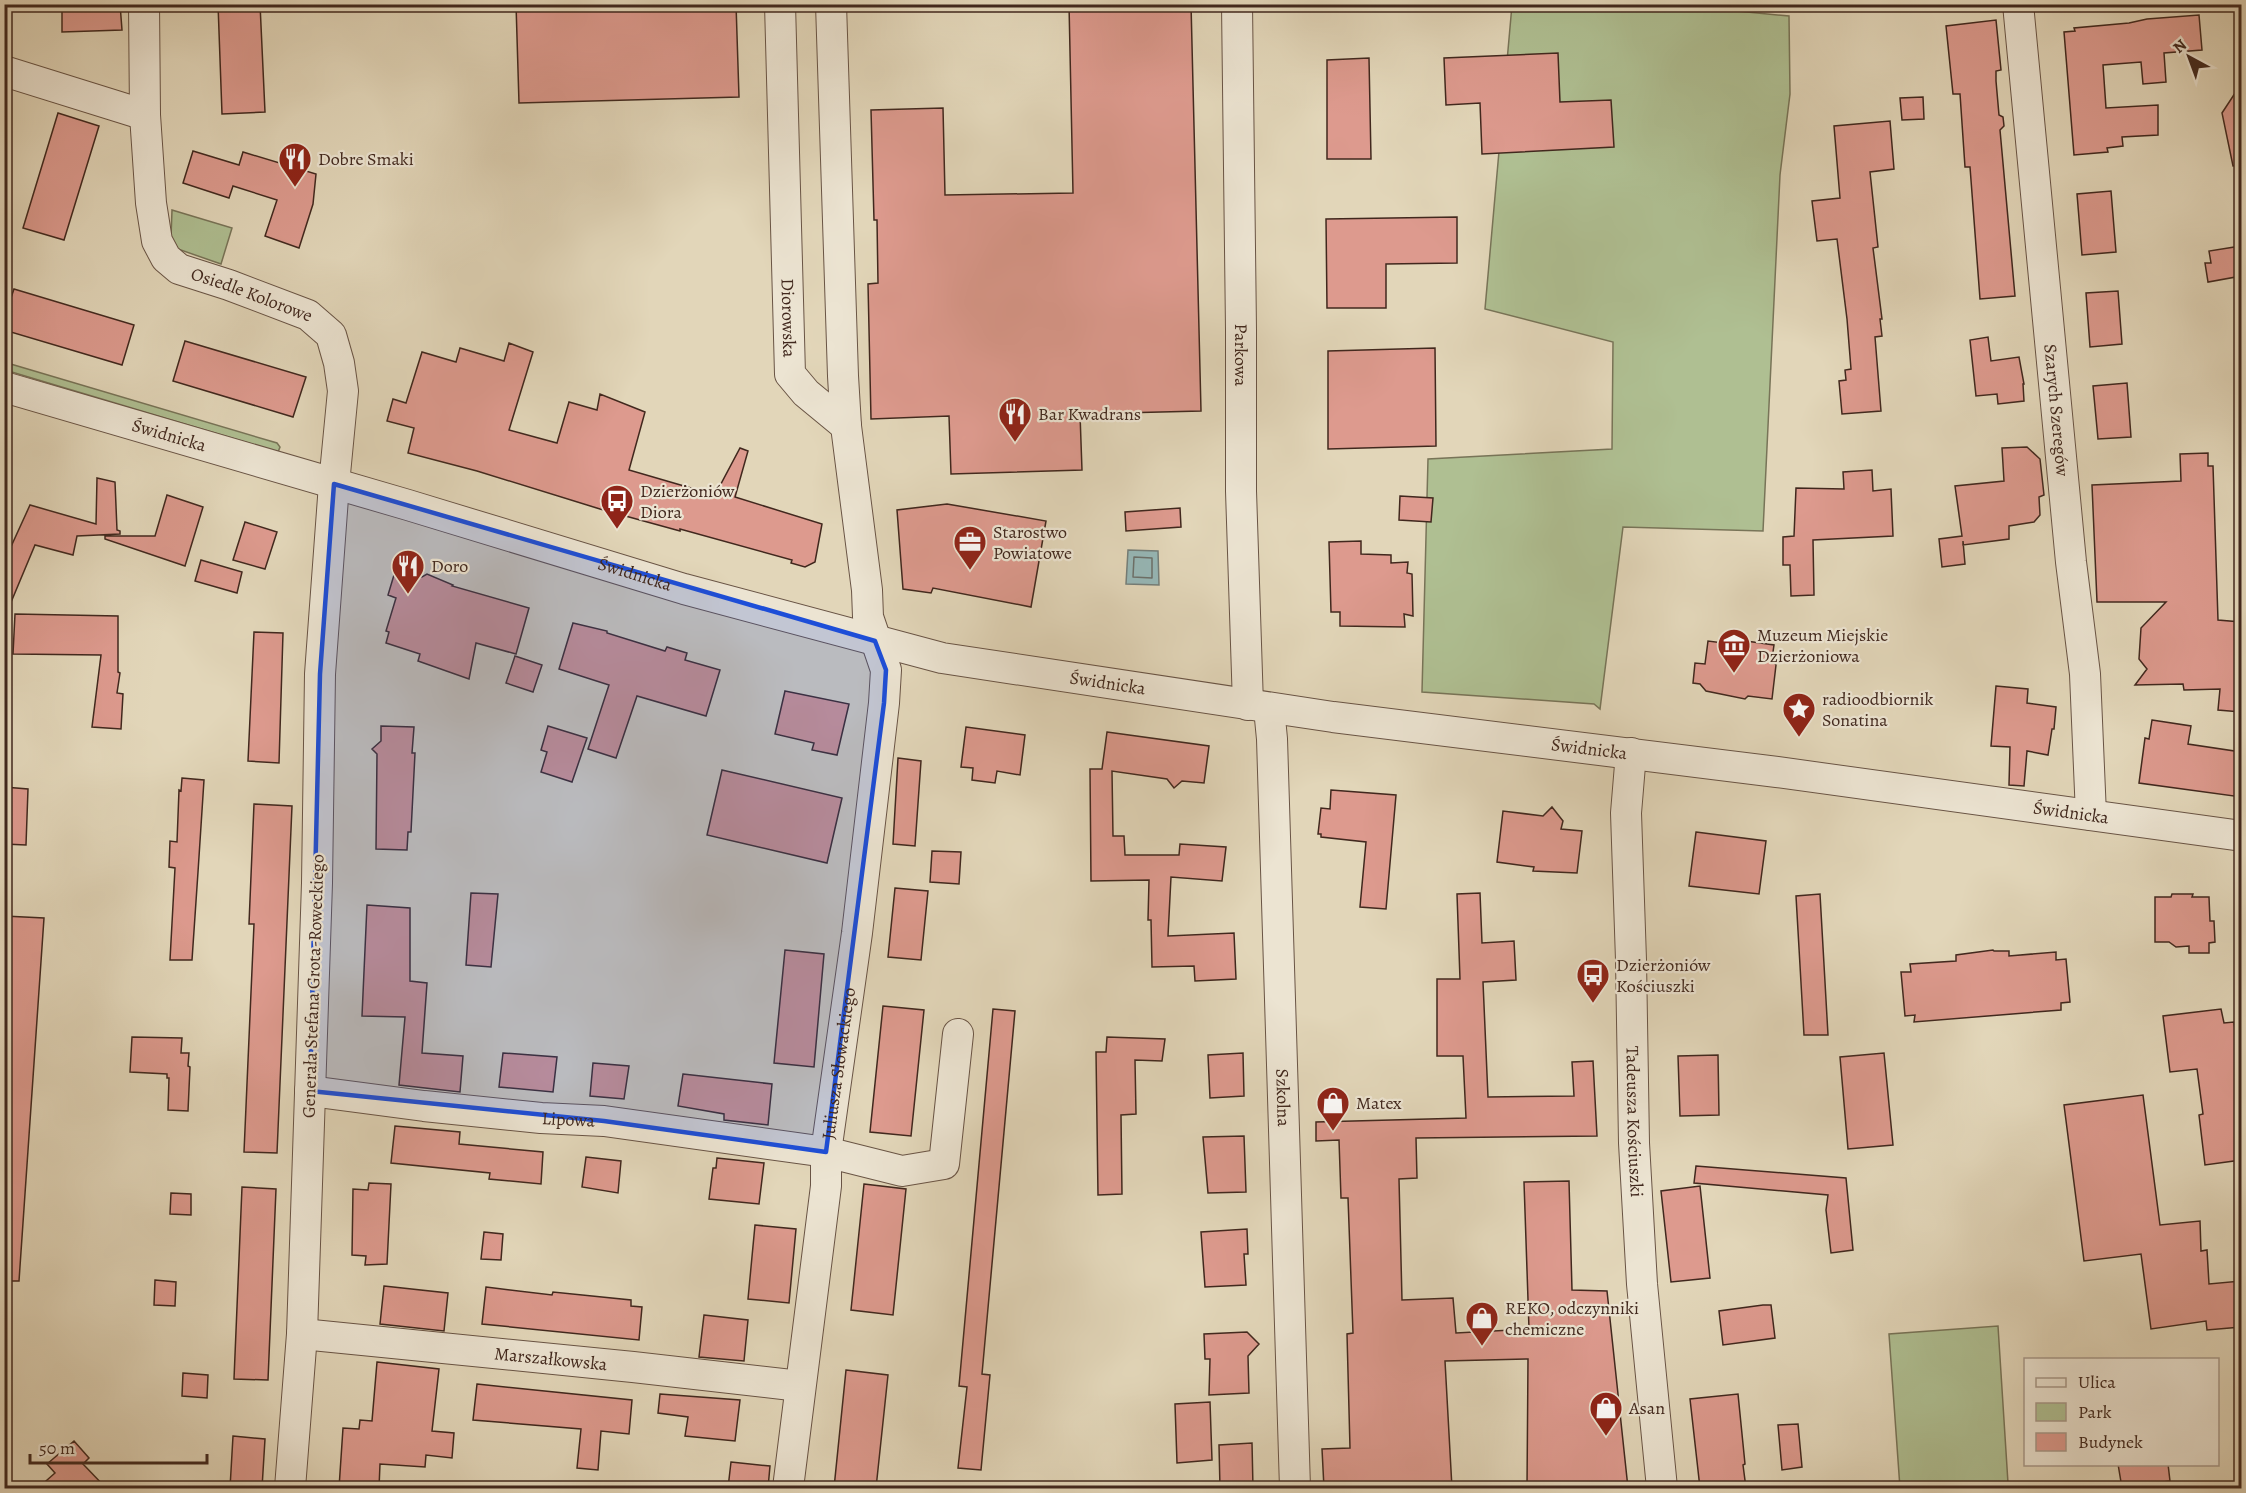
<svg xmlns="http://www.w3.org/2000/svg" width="2246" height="1493" viewBox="0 0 2246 1493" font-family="Alegreya,serif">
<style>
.green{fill:#afbf92;stroke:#787458;stroke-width:1.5}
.water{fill:#96b7b6;stroke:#747e79;stroke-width:1.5}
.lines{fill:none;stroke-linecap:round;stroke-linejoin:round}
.shore{stroke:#6c706a;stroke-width:1.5}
.building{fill:#dd9a8e;stroke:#41281e;stroke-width:1.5}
.minor-casing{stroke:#695445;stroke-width:32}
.minor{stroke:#ece4d2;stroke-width:30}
.marked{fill:#1d4ed8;fill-opacity:0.2;stroke:#1d4ed8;stroke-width:4.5;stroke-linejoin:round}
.labels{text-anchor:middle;stroke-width:4.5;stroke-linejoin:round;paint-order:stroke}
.poi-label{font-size:18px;fill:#41281e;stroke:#ece4d2;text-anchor:start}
.street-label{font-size:18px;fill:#41281e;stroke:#ece4d2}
</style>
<rect width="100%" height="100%" fill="#e2d6b9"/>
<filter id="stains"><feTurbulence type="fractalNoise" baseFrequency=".00333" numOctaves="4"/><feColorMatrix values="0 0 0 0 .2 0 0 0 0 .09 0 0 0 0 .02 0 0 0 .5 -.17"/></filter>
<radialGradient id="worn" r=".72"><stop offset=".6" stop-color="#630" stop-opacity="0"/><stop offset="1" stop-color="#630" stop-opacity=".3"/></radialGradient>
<path class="green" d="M1665,4L1789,16L1790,94L1780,175L1763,531L1623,527L1600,709L1594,704L1422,692L1428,459L1612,449L1613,342L1485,309L1512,5Z
M172,210L232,228L221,264L175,248L171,238Z
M4,362L277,443L280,447L278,452L5,370Z
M1998,1326L2008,1483L1900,1488L1889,1334Z"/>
<path class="water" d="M1128,550L1158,551L1159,585L1126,584Z"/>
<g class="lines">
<path class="shore" d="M1134,557L1152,558V578L1133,577Z"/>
</g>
<path class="building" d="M62,4H120L122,30L62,32Z
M218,4H260L265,112L222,114Z
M516,4H736L739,97L519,103Z
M1069,4H1191L1201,411L1080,414L1082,470L951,474L949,416L871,419L868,284L878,283L877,220H874L871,110L943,108L945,195L1073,193Z
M2199,15L2202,50L2164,53L2166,82L2143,84L2141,62L2103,65L2106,108L2158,105V135L2122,137L2123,146L2107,148L2108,152L2074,155L2064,32L2075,31L2074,28L2129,23L2147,19Z
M1996,20L2001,70L1996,71V81L1999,115L2003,117L2004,126L2000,130L2015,296L1980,299L1970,167H1965L1960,94H1953L1946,26Z
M1558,53L1560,102L1611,100L1614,147L1482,154L1480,103L1446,105L1444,58Z
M1369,58L1371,159H1327V60Z
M2241,84V165L2233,166L2222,113Z
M1923,97L1924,119L1902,120L1900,98Z
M58,113L99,126L64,240L23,228Z
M1890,121L1894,169L1870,172L1878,247L1873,248L1882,319H1880L1882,336L1875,337L1881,411L1842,414L1839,381L1846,380L1845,370L1851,369L1847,319L1837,239L1817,241L1812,201L1840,198L1834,126Z
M193,151L239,165L243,152L316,174L313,204L299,248L265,236L277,200L233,186L229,198L183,183Z
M2111,191L2116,252L2082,255L2077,194Z
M1457,217V263L1386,264V308H1327L1326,219Z
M2241,246V276L2208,282L2205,263H2211L2209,251Z
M14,289L134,325L122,365L4,330V318Z
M2118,291L2122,344L2090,347L2086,293Z
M1988,337L1991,361L2019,357L2024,384H2023L2024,401L1998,404L1997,394L1976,396L1970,340Z
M185,341L306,377L293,417L173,381Z
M509,343L533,352L509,430L557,443L569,402L597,410L600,394L645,412L629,470L715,495L740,448L748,451L735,497L822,524L815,562L805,567L791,563L792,560L680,529V531L600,509L477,471L408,453L414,428L387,421L393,399L406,403L422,352L456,362L460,348L504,361Z
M1435,348L1436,446L1328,449V351Z
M2127,383L2131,437L2098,439L2093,386Z
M2027,447L2040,459L2044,495L2039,497L2040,515L2034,522L2009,526V539L1963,545V541L1965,564L1942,567L1939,539L1962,536L1955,486L2004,481L2002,448Z
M2208,453V466H2213L2218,620L2241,622V712L2218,710L2220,689L2184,690L2183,684L2135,685L2147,669L2139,659L2141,628L2166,602H2097L2092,485L2181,481L2180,454Z
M1872,470L1873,491L1891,489L1893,536L1813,540L1814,595L1791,596L1790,565H1783V537L1794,536L1796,488L1844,489L1843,472Z
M97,478L115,482L117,530L120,531V534L77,536L73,555L35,545L4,619V562L30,505L96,524Z
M167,495L203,507L185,566L105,539V536H155Z
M1400,496L1433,498L1431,522L1399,520Z
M947,504L1046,521L1031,607L933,588L931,593L903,589L897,510Z
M1180,508L1181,527L1126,531L1125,512Z
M245,522L277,532L265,569L233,560Z
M1361,541V554L1391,555V563L1408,562L1407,573L1412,574L1413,616L1404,614L1405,627L1340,626V612H1331L1329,542Z
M201,560L242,572L237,593L195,581Z
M407,572L422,577L427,574L453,585L452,586L529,608L516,654L476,643L469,679L418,661L420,654L386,643L389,632L386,631L396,598L388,595L394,575L405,578Z
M15,614L118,616V672L120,673L117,693L123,694L121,729L92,727L101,655L13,654Z
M573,623L607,631V633L665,651L667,647L687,653L685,660L720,670L706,716L637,696L616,758L588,749L609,685L559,669Z
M254,632L283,633L279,763L248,761Z
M1739,640L1774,645L1772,659L1776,665L1772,699L1748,696L1745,699L1706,691L1700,684L1693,683L1695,663L1705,664L1708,641L1739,645Z
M515,656L542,665L533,692L506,683Z
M1996,686L2028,689L2027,703L2056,707L2054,729H2052L2048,755L2027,751L2024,786L2009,785L2010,747L1991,746Z
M785,691L849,704L837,755L812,750L814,743L775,734Z
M2152,720L2191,726L2188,744L2241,752V797L2139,783L2145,738L2149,739Z
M381,726L414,727L412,753H415L411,832H408L407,850L376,849L377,754L372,749L381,741Z
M548,726L587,738L572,782L541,772L547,752L541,750Z
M966,727L1025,735L1020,775L997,771L995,783L972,780L973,768L961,767Z
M1107,732L1209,746L1204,783L1182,781L1174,788L1167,779L1112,771L1113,836H1124L1125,855H1179L1180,844L1226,847L1222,881L1171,877L1168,936L1234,933L1236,979L1195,981L1194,966L1152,967L1151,920H1148L1149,880L1091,881L1090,769H1102Z
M898,758L921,761L915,846L893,844Z
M722,770L842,798L827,863L707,835Z
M182,778L204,780L198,872L192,960H170L175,868L169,867L170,841L177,842L179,790L181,791Z
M4,787L28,789L26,845L4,844Z
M1331,790L1396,795L1386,909L1360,907L1366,842L1321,837V834H1318L1321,808L1330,809Z
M254,804L292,806L277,1153L244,1152L254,924H249Z
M1552,807L1563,821L1561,829L1582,831L1577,873L1533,871L1534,867L1497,862L1503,811L1543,816Z
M1696,832L1766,841L1759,894L1689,886Z
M932,851L961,852L959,884L930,882Z
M895,888L928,891L921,960L888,957Z
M471,893L498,894L491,967L466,965Z
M1480,893L1482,943L1514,941L1516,980L1483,982L1488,1097L1574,1096L1572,1062L1593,1061L1597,1136L1416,1138L1417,1178L1399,1179L1402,1300L1453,1298L1456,1333L1529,1329L1524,1182L1569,1181L1572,1290L1607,1291L1628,1488H1527L1528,1359L1445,1361L1452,1488H1324L1322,1449L1350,1448L1347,1334L1353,1333L1348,1198H1341L1339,1140L1316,1141V1122L1466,1118L1463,1056H1437V979H1460L1457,894Z
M1820,894L1828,1035H1804L1796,896Z
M2172,894H2193L2192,897H2209L2210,921H2214L2215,942L2209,943V953H2189V946L2176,947L2169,942H2155V897H2171Z
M367,905L410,908V981L427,983L422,1053L463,1056L460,1092L399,1085L405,1017L362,1016Z
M4,916L44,918L19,1281H4Z
M785,950L824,954L814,1067L774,1063Z
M1993,950L1994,951H2009V956L2056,952V960L2066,959L2070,1002L2061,1003V1010L1914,1022L1915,1015L1905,1016L1901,972H1911L1910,964L1956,961V955Z
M883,1006L924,1010L911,1136L870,1132Z
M993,1009L1015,1011L982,1374L990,1375L981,1470L958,1468L967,1387L959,1386Z
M2221,1009L2224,1023L2234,1022L2241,1078V1160L2205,1165L2199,1115L2203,1114L2197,1069L2170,1072L2163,1016Z
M132,1037L182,1038L181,1053H189L188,1066L190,1067L188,1111L168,1110L169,1078H167V1074L130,1072Z
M1107,1037L1165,1039L1162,1061L1135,1060L1136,1114L1121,1115L1122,1194L1098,1195L1096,1052H1106Z
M503,1053L557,1057L553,1092L499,1087Z
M1243,1053L1244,1096L1210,1098L1208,1055Z
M1884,1053L1893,1145L1848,1149L1840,1057Z
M1718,1055L1719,1115L1680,1116L1678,1056Z
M593,1063L629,1066L624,1099L590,1096Z
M683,1074L772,1084L768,1125L724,1120V1114L678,1106Z
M2143,1095L2160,1225L2200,1221L2201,1251L2207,1250L2209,1284L2241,1281V1327L2207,1330L2206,1321L2151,1329L2141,1254L2084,1261L2064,1105Z
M395,1126L460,1132L459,1144L543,1152L541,1184L489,1179L490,1173L391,1163Z
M1244,1136L1246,1192L1208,1193L1203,1137Z
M586,1157L621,1161L618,1193L582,1187Z
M717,1158L764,1163L759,1204L709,1199L713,1168H716Z
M1696,1166L1846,1178L1853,1250L1831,1253L1826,1210L1828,1195L1694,1183Z
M369,1183L391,1184L387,1264L365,1265L366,1256L352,1255L353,1189L368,1190Z
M864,1184L906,1189L893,1315L851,1310Z
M1700,1186L1710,1278L1671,1282L1661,1191Z
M242,1187L276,1189L268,1380L234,1379Z
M171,1193L191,1194V1215L170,1214Z
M755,1225L796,1229L789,1303L748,1299Z
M1247,1229L1248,1254H1244L1246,1285L1205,1287L1201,1232Z
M484,1232L503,1234L501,1260L481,1259Z
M155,1280L176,1282L175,1306L154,1305Z
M384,1286L448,1293L444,1331L380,1324Z
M486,1287L552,1295L553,1292L631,1300V1306L642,1307L639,1340L482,1324Z
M1763,1305H1771L1775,1338L1723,1345L1719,1311Z
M704,1315L748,1320L744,1361L699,1357Z
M1247,1332L1259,1344L1248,1356L1249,1393L1209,1395L1210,1359H1205L1204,1334Z
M377,1362L439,1369L432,1431L454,1433L452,1458L426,1455L425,1467L380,1464L379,1488H339L343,1428L359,1429L360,1420L372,1421Z
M846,1370L888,1375L876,1488H834Z
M183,1373L208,1375L207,1398L182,1396Z
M477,1384L632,1400L629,1434L601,1431L598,1470L577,1468L581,1429L473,1420Z
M660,1394L740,1400L735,1441L685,1436L688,1417L658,1413Z
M1738,1394L1745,1464L1743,1465L1746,1488H1700L1690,1399Z
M1210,1402L1212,1460L1177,1463L1175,1404Z
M1798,1424L1802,1467L1782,1470L1778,1425Z
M233,1436L265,1439L262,1488H230Z
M74,1441L89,1458L83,1464L106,1488H38L55,1473L47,1464Z
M1252,1443L1253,1488H1220L1219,1445Z
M731,1462L770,1466L768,1488H728Z
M2118,1464H2168L2170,1481L2122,1488Z"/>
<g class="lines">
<g class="minor-casing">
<g id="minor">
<path id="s1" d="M144,4L145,115L151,203L157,241L166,258L179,269L229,285L308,315L331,335L339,363L343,391L334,484L320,674L317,883L302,1334L290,1488"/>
<path id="s2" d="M780,4L790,374L806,393L846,426"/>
<path id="s3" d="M1237,4L1241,330V491L1248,705"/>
<path id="s4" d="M2018,4L2071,562L2085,674L2091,815"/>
<path d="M4,71L145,115"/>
<path id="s5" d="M4,387L408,505L684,589L942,658L1333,717L1777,772L2242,836"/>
<path id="s6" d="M1269,708L1272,739L1295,1488"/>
<path id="s7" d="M1631,753L1626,813L1631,960L1634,1143L1642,1284L1662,1488"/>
<path id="s8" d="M310,1091L424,1106L541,1118L604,1121L826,1152L902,1171L944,1164L958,1034"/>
<path id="s9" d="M302,1334L633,1367L800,1386"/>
<path id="s10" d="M788,1488L826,1186V1152L857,933L884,703L886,670L868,617L867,590L846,426L843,376L831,4"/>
</g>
</g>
<use href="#minor" class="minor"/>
</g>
<path class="marked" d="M334,484L875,641L886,670L884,703L826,1152L604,1121L310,1091L320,674Z"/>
<defs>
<g id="restaurant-pin" transform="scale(1.725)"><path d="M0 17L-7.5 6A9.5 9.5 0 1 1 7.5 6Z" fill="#8f2418" stroke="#ece4d2"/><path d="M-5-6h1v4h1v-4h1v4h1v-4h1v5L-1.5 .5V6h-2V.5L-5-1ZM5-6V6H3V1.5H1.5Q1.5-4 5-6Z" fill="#fff"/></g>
<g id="bus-pin" transform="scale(1.725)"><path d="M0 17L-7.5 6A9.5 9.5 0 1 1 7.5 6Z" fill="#8f2418" stroke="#ece4d2"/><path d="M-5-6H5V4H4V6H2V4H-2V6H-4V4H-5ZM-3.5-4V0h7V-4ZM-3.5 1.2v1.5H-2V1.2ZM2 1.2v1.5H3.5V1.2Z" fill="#fff"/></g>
<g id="office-pin" transform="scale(1.725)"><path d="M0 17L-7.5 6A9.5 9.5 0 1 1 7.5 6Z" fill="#8f2418" stroke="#ece4d2"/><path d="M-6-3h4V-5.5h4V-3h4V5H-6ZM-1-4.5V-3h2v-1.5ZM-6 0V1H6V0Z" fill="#fff"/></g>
<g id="museum-pin" transform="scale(1.725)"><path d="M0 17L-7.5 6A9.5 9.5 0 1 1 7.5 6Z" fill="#8f2418" stroke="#ece4d2"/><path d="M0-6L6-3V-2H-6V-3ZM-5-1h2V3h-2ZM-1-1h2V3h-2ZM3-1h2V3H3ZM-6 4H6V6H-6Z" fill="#fff"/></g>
<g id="sight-pin" transform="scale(1.725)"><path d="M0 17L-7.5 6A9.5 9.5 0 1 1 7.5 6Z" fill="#8f2418" stroke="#ece4d2"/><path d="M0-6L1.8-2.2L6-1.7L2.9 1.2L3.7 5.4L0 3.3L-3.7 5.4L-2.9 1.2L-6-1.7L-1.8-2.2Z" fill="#fff"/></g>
<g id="shop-pin" transform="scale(1.725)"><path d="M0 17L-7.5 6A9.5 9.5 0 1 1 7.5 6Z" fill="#8f2418" stroke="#ece4d2"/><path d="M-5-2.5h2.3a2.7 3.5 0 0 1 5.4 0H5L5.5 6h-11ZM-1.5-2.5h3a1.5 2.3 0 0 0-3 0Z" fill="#fff"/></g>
</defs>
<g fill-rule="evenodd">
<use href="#restaurant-pin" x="295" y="159"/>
<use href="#restaurant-pin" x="1015" y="414"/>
<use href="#bus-pin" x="617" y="501"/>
<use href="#office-pin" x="970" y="542"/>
<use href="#restaurant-pin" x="408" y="566"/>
<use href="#museum-pin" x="1734" y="645"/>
<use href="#sight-pin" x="1799" y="709"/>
<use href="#bus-pin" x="1593" y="975"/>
<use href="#shop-pin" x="1333" y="1103"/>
<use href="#shop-pin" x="1482" y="1318"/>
<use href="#shop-pin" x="1606" y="1408"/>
</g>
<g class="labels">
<g class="poi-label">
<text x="318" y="165">Dobre Smaki</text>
<text x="1038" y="420">Bar Kwadrans</text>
<text x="640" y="497">Dzierżoniów<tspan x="640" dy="21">Diora</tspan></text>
<text x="993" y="538">Starostwo<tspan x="993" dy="21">Powiatowe</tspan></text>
<text x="431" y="572">Doro</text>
<text x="1757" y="641">Muzeum Miejskie<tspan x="1757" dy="21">Dzierżoniowa</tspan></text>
<text x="1822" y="705">radioodbiornik<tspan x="1822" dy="21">Sonatina</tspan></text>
<text x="1616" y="971">Dzierżoniów<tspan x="1616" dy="21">Kościuszki</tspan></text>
<text x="1356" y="1109">Matex</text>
<text x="1505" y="1314">REKO, odczynniki<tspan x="1505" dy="21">chemiczne</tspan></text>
<text x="1629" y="1414">Asan</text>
</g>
<g class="street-label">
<text dy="6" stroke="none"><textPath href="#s1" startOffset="351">Osiedle Kolorowe</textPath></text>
<text dy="6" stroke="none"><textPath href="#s2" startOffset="314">Diorowska</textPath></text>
<text dy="6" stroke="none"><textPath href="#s3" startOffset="351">Parkowa</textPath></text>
<text dy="6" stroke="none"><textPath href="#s4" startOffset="408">Szarych Szeregów</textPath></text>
<text dy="6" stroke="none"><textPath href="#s5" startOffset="172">Świdnicka</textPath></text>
<text dy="6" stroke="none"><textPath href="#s5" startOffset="658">Świdnicka</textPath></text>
<text dy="6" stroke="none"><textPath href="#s5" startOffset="1144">Świdnicka</textPath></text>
<text dy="6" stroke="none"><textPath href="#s5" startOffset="1630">Świdnicka</textPath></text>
<text dy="6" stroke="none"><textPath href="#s5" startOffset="2116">Świdnicka</textPath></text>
<text transform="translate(313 986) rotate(-88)" y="6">Generała Stefana Grota-Roweckiego</text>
<text dy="6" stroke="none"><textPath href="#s10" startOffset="428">Juliusza Słowackiego</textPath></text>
<text dy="6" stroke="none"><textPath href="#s6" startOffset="390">Szkolna</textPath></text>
<text dy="6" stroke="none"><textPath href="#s8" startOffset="260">Lipowa</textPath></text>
<text dy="6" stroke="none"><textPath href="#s7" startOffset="369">Tadeusza Kościuszki</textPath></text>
<text dy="6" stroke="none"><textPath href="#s9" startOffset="250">Marszałkowska</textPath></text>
</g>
</g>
<rect width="2246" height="1493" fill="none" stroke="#e2d6b9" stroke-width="24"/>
<rect x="6" y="6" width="2234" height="1481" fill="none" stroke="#41281e" stroke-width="3"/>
<rect x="12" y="12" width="2222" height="1469" fill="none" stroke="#41281e" stroke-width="1.5"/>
<rect x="2024" y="1358" width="195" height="108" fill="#ece4d2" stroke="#a8998a" stroke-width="1.5"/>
<rect x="2036" y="1378" width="30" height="9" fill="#ece4d2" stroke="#a8998a" stroke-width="1.5"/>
<text x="2078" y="1388" font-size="18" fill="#41281e">Ulica</text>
<rect x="2036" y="1403" width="30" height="18" fill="#afbf92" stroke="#a8998a" stroke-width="1.5"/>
<text x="2078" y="1418" font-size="18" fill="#41281e">Park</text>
<rect x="2036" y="1433" width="30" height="18" fill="#dd9a8e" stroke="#a8998a" stroke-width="1.5"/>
<text x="2078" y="1448" font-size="18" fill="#41281e">Budynek</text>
<g transform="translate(2189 57) rotate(319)" stroke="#ece4d2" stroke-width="4.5" paint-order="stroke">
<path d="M0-4.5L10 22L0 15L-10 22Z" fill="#41281e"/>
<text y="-9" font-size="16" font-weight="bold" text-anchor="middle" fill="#41281e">N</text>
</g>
<path d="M30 1454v9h177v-9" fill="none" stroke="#41281e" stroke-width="3"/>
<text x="39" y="1454" font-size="18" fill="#41281e" stroke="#ece4d2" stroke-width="4.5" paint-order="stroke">50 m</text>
<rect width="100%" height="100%" filter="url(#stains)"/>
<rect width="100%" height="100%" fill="url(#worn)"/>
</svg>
